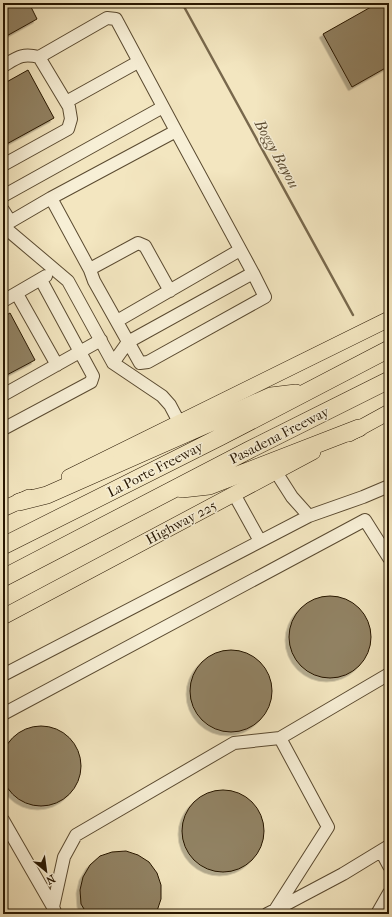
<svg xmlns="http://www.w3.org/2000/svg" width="392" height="917" viewBox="0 0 392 917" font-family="'IM FELL French Canon',serif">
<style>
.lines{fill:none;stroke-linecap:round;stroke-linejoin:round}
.stream{stroke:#78684c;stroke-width:2.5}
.building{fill:#918264;stroke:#271600;filter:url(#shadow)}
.minor-casing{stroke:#5a4a30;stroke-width:14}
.major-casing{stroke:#271600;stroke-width:16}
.highway-casing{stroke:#271600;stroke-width:18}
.minor{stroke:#f7efd6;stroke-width:12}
.major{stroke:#f3e6c0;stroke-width:15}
.highway{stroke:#f3e6c0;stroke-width:17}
.labels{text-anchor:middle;stroke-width:3;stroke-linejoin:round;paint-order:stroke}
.street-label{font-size:14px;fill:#271600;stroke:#f7efd6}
.water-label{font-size:15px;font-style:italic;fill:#5d4d33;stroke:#f7efd6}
</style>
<defs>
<filter id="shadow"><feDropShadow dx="-3.5" dy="3.5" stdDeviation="0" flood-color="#0004"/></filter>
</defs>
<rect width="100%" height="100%" fill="#f3e6c0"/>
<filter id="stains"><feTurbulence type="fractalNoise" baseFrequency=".005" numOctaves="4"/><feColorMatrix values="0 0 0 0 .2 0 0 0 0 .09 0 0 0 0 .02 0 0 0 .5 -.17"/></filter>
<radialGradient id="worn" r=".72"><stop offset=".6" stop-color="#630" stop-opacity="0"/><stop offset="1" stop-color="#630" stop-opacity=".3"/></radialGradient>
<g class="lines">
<path class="stream" d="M182,3L353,315"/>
</g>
<path class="building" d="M3,3H29L37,19L3,38Z
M378,3H389V66L352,87L323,34Z
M28,70L54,118L3,146V84Z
M10,313L35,360L3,377V317Z
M289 637a41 41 0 1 1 82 0a41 41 0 1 1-82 0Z
M190 691a41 41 0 1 1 82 0a41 41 0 1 1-82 0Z
M1 766a40 40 0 1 1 80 0a40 40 0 1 1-80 0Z
M182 831a41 41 0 1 1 82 0a41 41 0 1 1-82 0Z
M126,851L138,855L149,862L157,873L161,885V899L157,911L154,914H87L81,904L80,890L83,877L90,865L100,856L112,852Z"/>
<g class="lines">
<g class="minor-casing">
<path id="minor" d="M3,66C18,57 22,53 39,57L107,18L116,19L176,131
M66,102L138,62
M3,165L68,129L71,119L69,107L39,57
M3,196L163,107
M51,198L176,131L253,273
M3,210L10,221
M3,226L51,198L90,270L94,281L140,363L148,362L265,297L253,273L128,342L113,363
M3,226L68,281L113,363L162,396L170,405L179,422
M90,269L138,243L145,246L170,291
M17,294L57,365
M3,301L46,276
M117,321L240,250
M3,395L101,340
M3,429L91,382L93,376L41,280
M276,472L292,497L309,516L363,497L389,486
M234,494L260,541
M3,675L309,516
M3,714L365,520L389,558
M3,820L53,907
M381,851L389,866
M277,909L343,874L389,846
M56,914L53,907L64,857L76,835L234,743L280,738L389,674
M267,914L275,910L328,827L280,738
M377,914L389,893"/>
</g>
<g class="major-casing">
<path id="major" d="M349,434L389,412
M69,477L389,319
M3,509L29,497
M3,617L313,452"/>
</g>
<g class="highway-casing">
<path id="highway" d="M182,489L209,486L359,428
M19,502L47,495L271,396L296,393
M3,546L220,437L389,349
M3,578L249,450L389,380"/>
</g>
<use href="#minor" class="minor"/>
<use href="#major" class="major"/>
<use href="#highway" class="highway"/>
</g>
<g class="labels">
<g class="street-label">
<text transform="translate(279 435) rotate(-27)" y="5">Pasadena Freeway</text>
<text transform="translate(155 469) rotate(-27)" y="5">La Porte Freeway</text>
<text transform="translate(181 522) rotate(-28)" y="5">Highway 225</text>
</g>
<g class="water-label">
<text transform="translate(277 154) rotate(61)" y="5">Boggy Bayou</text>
</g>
</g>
<rect width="392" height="917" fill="none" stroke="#f3e6c0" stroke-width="16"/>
<rect x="4" y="4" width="384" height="909" fill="none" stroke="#271600" stroke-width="2"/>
<rect x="8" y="8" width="376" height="901" fill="none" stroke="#271600"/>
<g transform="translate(46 871) rotate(151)" stroke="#f7efd6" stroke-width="3" paint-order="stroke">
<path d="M0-3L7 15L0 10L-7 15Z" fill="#271600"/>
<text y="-6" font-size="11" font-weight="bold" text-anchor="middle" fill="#271600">N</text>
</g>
<rect width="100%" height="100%" filter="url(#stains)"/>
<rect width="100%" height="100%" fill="url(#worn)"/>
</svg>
